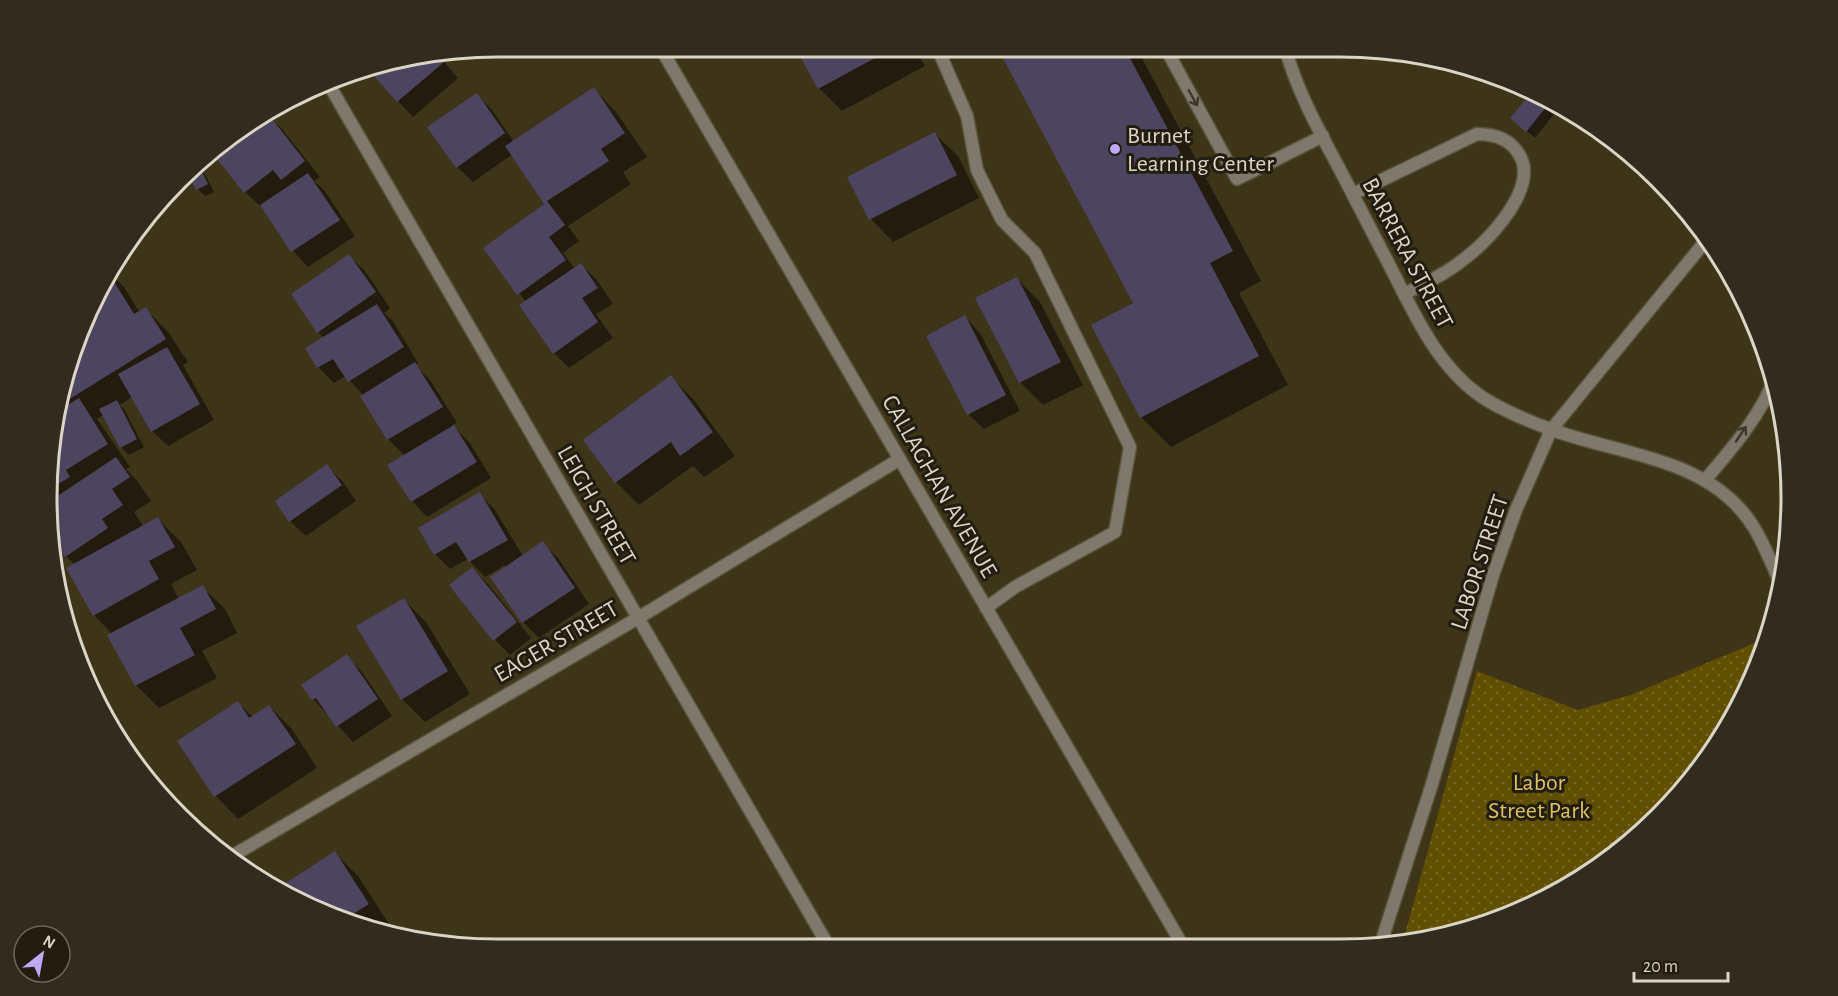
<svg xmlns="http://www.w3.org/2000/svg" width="1838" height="996" viewBox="0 0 1838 996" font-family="'Alegreya Sans',sans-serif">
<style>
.park{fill:url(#park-dots)}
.shadow{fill:#0007}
.building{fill:#4d4560}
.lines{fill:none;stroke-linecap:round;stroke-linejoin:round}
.lane-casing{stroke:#5a5238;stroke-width:15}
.street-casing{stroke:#5a5238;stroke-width:15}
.lane{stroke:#7d796c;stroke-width:12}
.street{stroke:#7d796c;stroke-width:12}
.oneway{stroke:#3d392c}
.poi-dot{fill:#bea9f4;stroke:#211d11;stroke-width:2}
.labels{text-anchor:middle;stroke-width:6;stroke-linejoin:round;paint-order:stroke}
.poi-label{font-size:24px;fill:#dad5c5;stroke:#211d11;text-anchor:start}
.street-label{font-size:24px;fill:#dad5c5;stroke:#211d11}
.park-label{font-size:24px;fill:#ddc060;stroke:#211d11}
.rim{fill:none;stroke:#dad5c5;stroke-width:3}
</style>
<defs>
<pattern id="park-dots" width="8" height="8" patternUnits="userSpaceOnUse" patternTransform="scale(1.5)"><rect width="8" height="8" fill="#604e01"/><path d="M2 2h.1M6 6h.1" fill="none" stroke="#766725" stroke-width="1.8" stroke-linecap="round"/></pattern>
</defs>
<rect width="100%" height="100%" fill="#3e3519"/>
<path class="park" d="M1769,637L1731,723L1679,796L1591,873L1512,915L1402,945L1477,671L1578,710L1630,695Z"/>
<path class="shadow" d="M803,47H914L925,66L842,111L819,88L798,50Z
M999,47H1136L1261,281L1239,293L1288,385L1171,447L1141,417L1093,326L1135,303Z
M439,56L458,78L413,117L398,101Z
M594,89L616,112L647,157L623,172L631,184L568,226L579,241L563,253L575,269L581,265L597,280L613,304L596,314L613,338L569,368L554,353L526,302L485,248L547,204L513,154L473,182L457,167L477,95L492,110L514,142Z
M1532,93L1561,105L1535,138L1512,118Z
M268,116L282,129L320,177L314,181L324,190L355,236L308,267L293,251L262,206L261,207L245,192L234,140L227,141L225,139Z
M935,134L958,156L979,198L893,242L871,219Z
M199,168L206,176L214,192L205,196L198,189L190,175Z
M349,256L365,271L390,308L384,313L393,321L418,363L415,365L430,380L457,423L452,425L470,443L491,478L427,517L412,501L405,456L388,439L362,396L363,395L346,376L334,383L318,367L307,349L324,338L318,332Z
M111,274L124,287L140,313L146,309L168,332L188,362L183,365L214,420L168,446L152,431L133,396L120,405L124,409L144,447L129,455L121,447L104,414L97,419L130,467L126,469L138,482L151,501L134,512L144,527L158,519L181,542L197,570L171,584L179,599L202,587L225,609L237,633L202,651L217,678L159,708L136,685L112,634L94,615L75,565L66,556L47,528L62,381Z
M1017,279L1040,302L1083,385L1043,405L1020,382Z
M965,317L980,333L1020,411L984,429L968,414Z
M671,377L694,400L735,456L704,477L693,466L639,505L616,482Z
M327,466L343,482L356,501L306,536L290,521Z
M480,494L495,510L523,556L542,543L558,558L589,604L539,638L523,622L505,565L485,577L468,559L450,569L435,554Z
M472,569L488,584L531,638L510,655L495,640Z
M403,599L426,622L470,694L425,722L402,699Z
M346,656L362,672L392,716L353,742L313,699Z
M238,703L253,717L269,706L292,729L317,768L238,819L216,796L179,741Z
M335,853L358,876L391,927L380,934L276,891Z"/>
<path class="building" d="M799,47H895L818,89L796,49Z
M997,47H1124L1233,251L1210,263L1259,356L1140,418L1091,325L1133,303Z
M439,56L444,62L397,102L367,68Z
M594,87L625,133L601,149L609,161L547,201L565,225L549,237L566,260L517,295L483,248L544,204L505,146Z
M477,93L505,133L456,168L427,127Z
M1531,93L1551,101L1526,132L1510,118Z
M269,115L305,161L281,180L273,170L244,193L213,154L248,126Z
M935,132L957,175L869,220L847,177Z
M199,166L208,184L196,190L189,176Z
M308,173L340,220L291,252L260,205Z
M349,254L376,292L317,333L291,294Z
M581,263L598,288L582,298L598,322L553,354L519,305Z
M110,275L134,314L146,307L166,339L60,405L62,381Z
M1017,277L1061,362L1019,383L975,298Z
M377,304L404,347L348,382L333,359L317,368L305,348Z
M965,315L1006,395L967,415L926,336Z
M167,347L200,404L151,432L118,374Z
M415,362L443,407L387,440L360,396Z
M671,375L713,432L680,456L671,442L615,483L583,440Z
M79,398L108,444L66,470L70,477L51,488L59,410Z
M117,400L137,439L120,448L99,409Z
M454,425L477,462L411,502L387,465Z
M116,457L130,477L112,489L123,505L102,519L108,528L65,557L49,534L47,528L50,501Z
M327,464L342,485L289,522L275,501Z
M480,492L508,540L469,562L456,542L434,555L418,528Z
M158,517L175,547L149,561L159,579L93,616L66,568Z
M543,541L575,588L522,623L490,577Z
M472,567L517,622L493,641L449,585Z
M203,585L216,609L180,628L195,655L135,686L107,635Z
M404,598L448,671L401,700L356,626Z
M347,654L378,699L336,727L316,698L312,700L301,685Z
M238,701L249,718L269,705L296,744L214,797L177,741Z
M335,851L369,904L345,919L275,890Z"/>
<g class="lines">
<g class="lane-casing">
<path id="lane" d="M937,47L967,116L977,170L1002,220L1035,253L1130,447L1115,532L1015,587L986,608
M1165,47L1237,179L1323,136
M1353,194L1477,134C1495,134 1511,139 1520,156C1538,188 1489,241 1464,259C1446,274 1425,283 1404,294
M1705,480C1730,451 1762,414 1775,377"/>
</g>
<g class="street-casing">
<path id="street" d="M660,47L1183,946
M1285,47C1299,100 1329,147 1353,195C1367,222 1381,249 1395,276C1417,320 1441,371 1485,399C1505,411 1528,421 1550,429C1613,453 1693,456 1740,509C1759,529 1769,559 1781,584
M328,83L829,947
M232,856L638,618L900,459
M1380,946L1432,784L1493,575L1516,510L1551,430L1708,238"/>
</g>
<use href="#lane" class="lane"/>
<use href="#street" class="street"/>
</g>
<defs><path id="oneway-shaft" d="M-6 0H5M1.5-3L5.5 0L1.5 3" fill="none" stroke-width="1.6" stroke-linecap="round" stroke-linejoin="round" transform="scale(1.5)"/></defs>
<g class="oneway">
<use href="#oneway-shaft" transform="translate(1193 98) rotate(61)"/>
<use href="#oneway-shaft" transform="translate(1741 434) rotate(-56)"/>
</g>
<circle class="poi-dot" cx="1115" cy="149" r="6"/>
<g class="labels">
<g class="poi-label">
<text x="1127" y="143">Burnet<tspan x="1127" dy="28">Learning Center</tspan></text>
</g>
<g class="street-label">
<text transform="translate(1408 253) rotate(62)" y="8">BARRERA STREET</text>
<text transform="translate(940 486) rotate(60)" y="8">CALLAGHAN AVENUE</text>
<text transform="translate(597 505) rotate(60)" y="8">LEIGH STREET</text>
<text transform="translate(1479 562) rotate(-72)" y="8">LABOR STREET</text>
<text transform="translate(556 641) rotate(-30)" y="8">EAGER STREET</text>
</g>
<g class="park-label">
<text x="1539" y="790">Labor<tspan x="1539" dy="28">Street Park</tspan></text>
</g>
</g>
<path d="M0 0H1838V996H0ZM498 57H1340A441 441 0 0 1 1781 498V498A441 441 0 0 1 1340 939H498A441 441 0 0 1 57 498V498A441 441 0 0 1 498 57Z" fill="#302c1f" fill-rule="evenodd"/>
<path class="rim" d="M498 57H1340A441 441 0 0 1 1781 498V498A441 441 0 0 1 1340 939H498A441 441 0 0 1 57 498V498A441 441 0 0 1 498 57Z"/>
<g transform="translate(42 954) rotate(31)"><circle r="28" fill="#211d11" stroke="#6b6759" stroke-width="1.5"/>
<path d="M0-4.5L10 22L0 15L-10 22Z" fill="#bea9f4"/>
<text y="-9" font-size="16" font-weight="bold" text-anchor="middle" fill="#dad5c5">N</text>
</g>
<path d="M1634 972v9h94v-9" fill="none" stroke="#dad5c5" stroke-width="3"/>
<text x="1643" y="972" font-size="18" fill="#dad5c5" stroke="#211d11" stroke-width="4.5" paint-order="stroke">20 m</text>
</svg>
